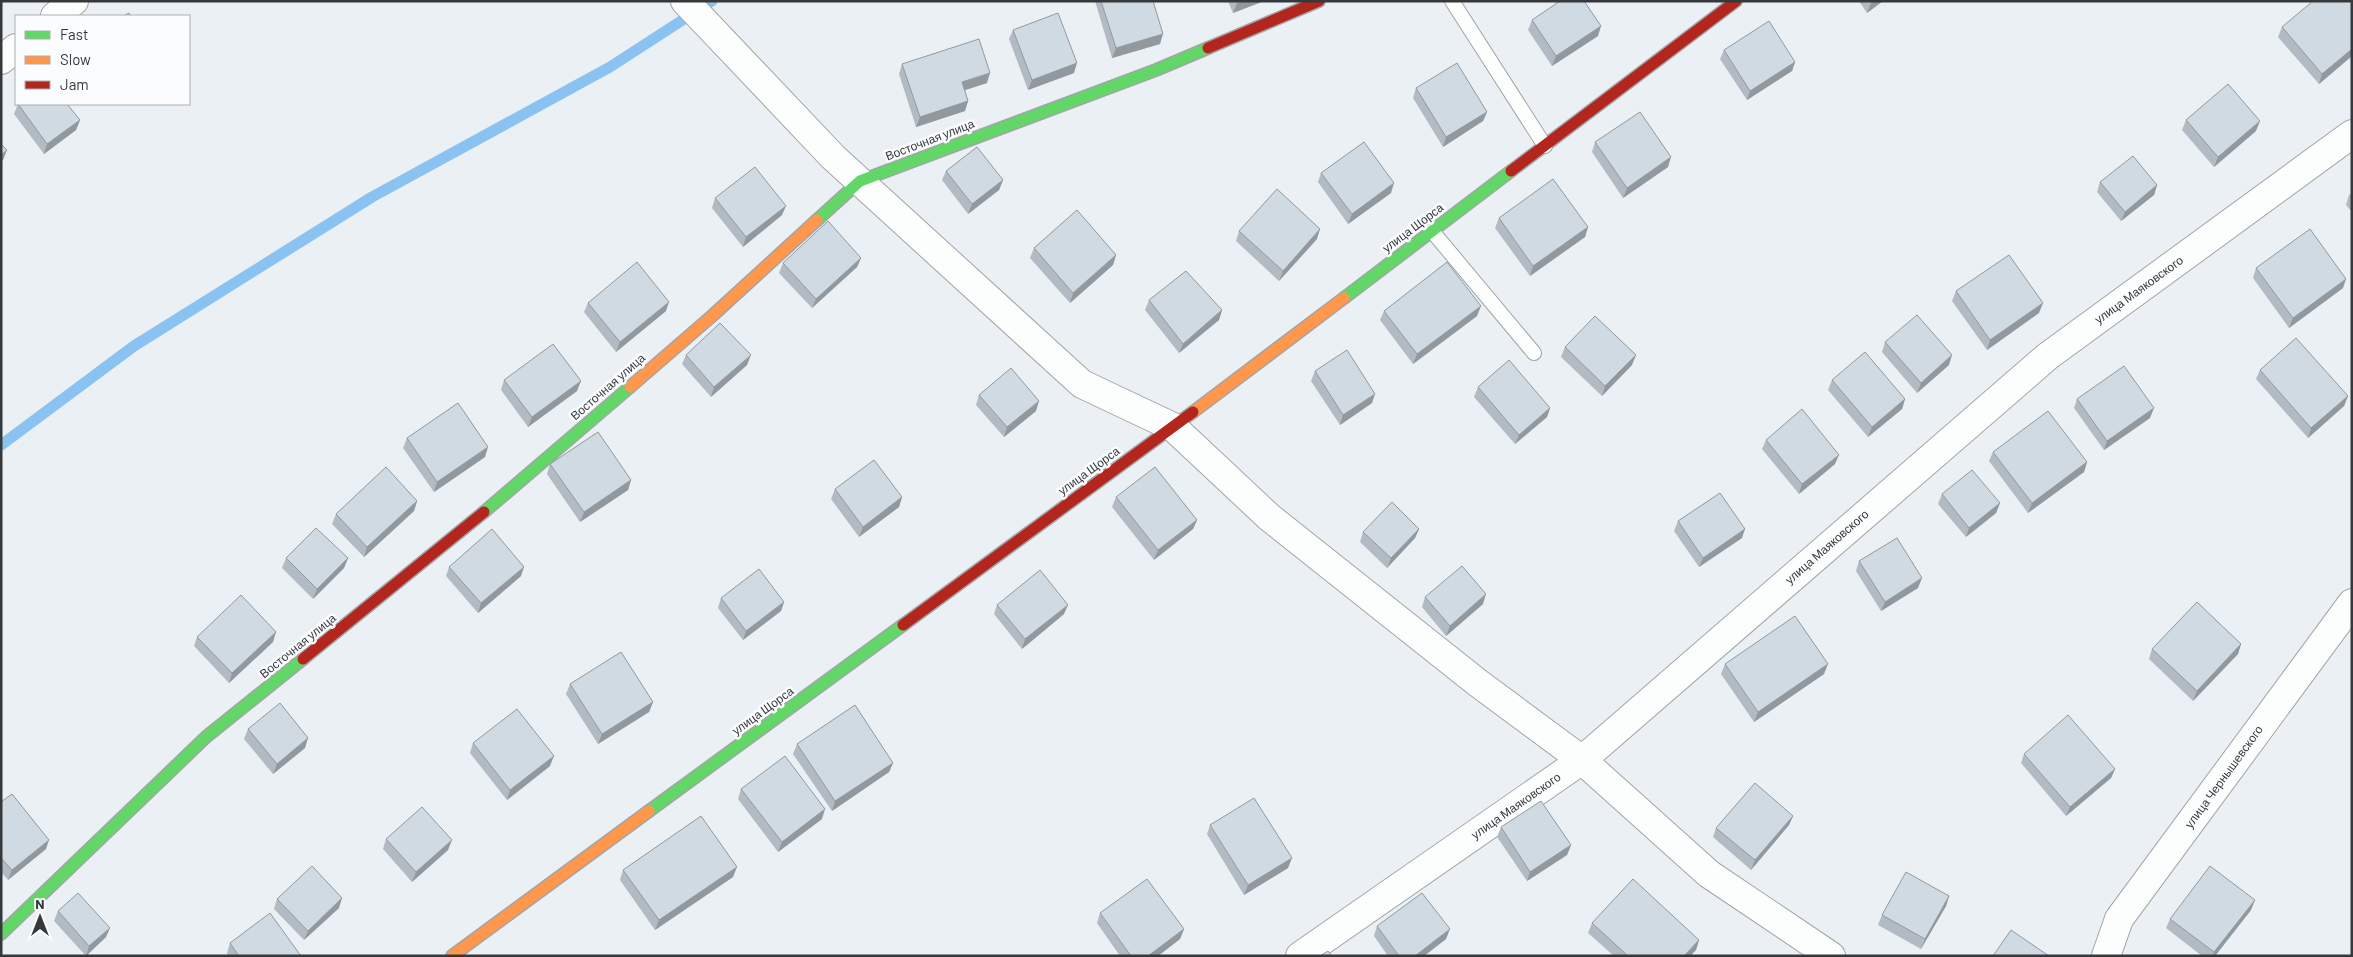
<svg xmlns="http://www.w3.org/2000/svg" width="2353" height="957" viewBox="0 0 2353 957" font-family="Barlow,sans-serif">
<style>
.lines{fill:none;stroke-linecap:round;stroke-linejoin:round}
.stream{stroke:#8ac3f1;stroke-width:11}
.lane-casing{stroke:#a1a5a8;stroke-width:16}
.street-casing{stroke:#a1a5a8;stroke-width:30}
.fast-casing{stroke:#a1a5a8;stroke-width:14}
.slow-casing{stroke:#a1a5a8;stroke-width:14}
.jam-casing{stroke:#a1a5a8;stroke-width:14}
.lane{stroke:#fcfdfd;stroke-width:14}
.street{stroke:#fcfdfd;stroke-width:28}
.fast{stroke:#63d668;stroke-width:11}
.slow{stroke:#ff974d;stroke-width:11}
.jam{stroke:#b3261e;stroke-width:11}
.wall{fill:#b2bbc3}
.shaded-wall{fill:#91999f}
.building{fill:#cfdae3;stroke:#91999f}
.labels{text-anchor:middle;stroke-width:5;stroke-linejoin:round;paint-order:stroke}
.street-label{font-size:12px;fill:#36393c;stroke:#fbfcfe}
</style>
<rect width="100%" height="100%" fill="#ebf0f4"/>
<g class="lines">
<path class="stream" d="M1,445L134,346L372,197L610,67L712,1"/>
<g class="lane-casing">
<path id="lane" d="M1452,1L1545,146
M1432,231L1534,353"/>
</g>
<g class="street-casing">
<path id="street" d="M685,1L833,157L1082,384L1173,427L1269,517L1478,683L1582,760L1709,874L1831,956
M55,16L74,1
M1,60L16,48
M1300,956L1582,760L2048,356L2352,134
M2106,956L2119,919L2352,603"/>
</g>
<g class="fast-casing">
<path id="fast" d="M817,220L860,181L1156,70L1208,48
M1344,298L1511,171
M484,512L630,387
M649,811L903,625
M1,934L206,737L303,659"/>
</g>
<g class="slow-casing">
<path id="slow" d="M630,387L712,316L817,220
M1193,412L1344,298
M452,956L649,811"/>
</g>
<g class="jam-casing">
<path id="jam" d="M1208,48L1319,1
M1511,171L1736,1
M903,625L1193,412
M303,659L484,512"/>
</g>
<use href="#lane" class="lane"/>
<use href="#street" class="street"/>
<use href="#fast" class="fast"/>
<use href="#slow" class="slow"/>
<use href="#jam" class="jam"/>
</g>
<path class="wall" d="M1095,1H1153L1160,44L1112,58Z
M1228,1H1264L1233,13Z
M1859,1H1883L1867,13Z
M2352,1V56L2319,84L2278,37L2282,27Z
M1532,20L1598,36L1552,66L1528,30Z
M1013,30L1074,73L1028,90L1009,39Z
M1724,50L1795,62L1792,71L1747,100L1720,59Z
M902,64L987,83L965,90L968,101L965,111L916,127L899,74Z
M1416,88L1487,112L1483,121L1443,147L1413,98Z
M18,104L80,120L76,130L44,154L14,114Z
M2186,120L2256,131L2214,167L2182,130Z
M1595,142L1668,167L1623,198L1592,152Z
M946,171L1003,180L999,190L968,214L942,180Z
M1321,173L1391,193L1348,224L1318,182Z
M2100,182L2157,185L2154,195L2121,221L2097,192Z
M2352,193V212L2346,205L2349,195Z
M715,198L782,215L743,247L712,208Z
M1499,218L1588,227L1585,237L1530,276L1495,228Z
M1239,231L1317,239L1279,281L1236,241Z
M1034,248L1116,255L1113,265L1070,303L1030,258Z
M861,258L857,267L812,308L779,273L783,263Z
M2256,268L2343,288L2289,328L2253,278Z
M1956,291L2039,313L1987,350L1952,301Z
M1149,300L1222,310L1219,320L1179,353L1145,310Z
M588,303L666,311L616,352L584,312Z
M1384,311L1477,316L1413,364L1380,320Z
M1885,342L1949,365L1917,393L1882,352Z
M1565,347L1632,365L1602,396L1561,357Z
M686,355L747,365L711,397L682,364Z
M2260,370L2348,396L2344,406L2308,438L2256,379Z
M1315,371L1372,403L1340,425L1311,381Z
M504,380L577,391L528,427L501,390Z
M1832,380L1905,399L1902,409L1868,437L1828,390Z
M1478,387L1550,408L1547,417L1515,444L1474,397Z
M979,395L1036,411L1004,437L976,405Z
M2077,399L2150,418L2104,450L2074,408Z
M407,438L485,457L434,492L403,448Z
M1766,440L1835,464L1799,494L1762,449Z
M1993,452L2087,462L2084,472L2028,513L1989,461Z
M550,464L631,480L628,490L580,522L547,474Z
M835,489L902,497L899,507L859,537L831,499Z
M1942,494L2000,503L1996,513L1966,537L1938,504Z
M1116,497L1197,520L1193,529L1154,560L1112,507Z
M417,501L414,511L364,557L332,524L336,514Z
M1678,521L1742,538L1699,567L1674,531Z
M1419,529L1415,538L1387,568L1360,542L1363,532Z
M286,558H348L344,568L313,599L282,568Z
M1859,561L1918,588L1881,611L1856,571Z
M449,567L521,576L478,613L446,576Z
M1425,597L1483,604L1446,636L1422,607Z
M721,598L784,602L781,611L743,640L718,608Z
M997,605L1064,614L1022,649L994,614Z
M197,637L273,642L229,683L194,646Z
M2241,644L2238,654L2193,701L2149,659L2152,649Z
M1725,664L1824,674L1754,722L1721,674Z
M570,684L653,702L649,712L598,744L566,694Z
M248,729L305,748L273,774L244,739Z
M473,743L550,766L507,800L470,753Z
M797,744L893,763L889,772L832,811L793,754Z
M2024,754L2115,769L2111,778L2066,816L2021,763Z
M741,789L822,819L778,852L738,799Z
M1,802L46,849L8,880L1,872Z
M1793,816L1789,825L1751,870L1713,837L1716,828Z
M1210,825L1288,868L1244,895L1207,834Z
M1501,827L1571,845L1567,855L1527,881L1497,837Z
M386,839L448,850L412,882L383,849Z
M623,870L733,877L655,930L620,880Z
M1949,896L1946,906L1921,949L1878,925L1882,915Z
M277,899L339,908L304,940L274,909Z
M2251,910L2215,956H2202L2166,928L2170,919Z
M58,911L106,937L86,956L54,921Z
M1100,913L1184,929L1180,939L1158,956H1120L1097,923Z
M1592,923L1699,940L1696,950L1690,956H1614L1588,933Z
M1377,926L1446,939L1424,956H1388L1374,936Z
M230,943L301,956H228L227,953Z"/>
<path class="shaded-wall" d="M1242,1H1264L1233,13L1237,3Z
M1874,1H1883L1867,13L1871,3Z
M1601,26L1598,36L1552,66L1556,56Z
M1163,34L1160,44L1112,58L1116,48Z
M2352,49V56L2319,84L2322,74Z
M1795,62L1792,71L1747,100L1750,91Z
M1077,63L1074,73L1028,90L1032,80Z
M990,73L987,83L959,92L962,82Z
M968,101L965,111L916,127L920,117Z
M1487,112L1483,121L1443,147L1446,137Z
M80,120L76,130L44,154L47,144Z
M2260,121L2256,131L2214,167L2218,157Z
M7,150L3,160L1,162V155Z
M1671,157L1668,167L1623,198L1627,188Z
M1003,180L999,190L968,214L972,204Z
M1394,183L1391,193L1348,224L1352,214Z
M2157,185L2154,195L2121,221L2125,212Z
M786,206L782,215L743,247L746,237Z
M1588,227L1585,237L1530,276L1533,266Z
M1320,229L1317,239L1279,281L1283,271Z
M1116,255L1113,265L1070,303L1073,293Z
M861,258L857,267L812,308L816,299Z
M2346,279L2343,288L2289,328L2293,318Z
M669,302L666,311L616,352L620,342Z
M2043,303L2039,313L1987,350L1990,340Z
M1481,306L1477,316L1413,364L1417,354Z
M1222,310L1219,320L1179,353L1183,344Z
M751,355L747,365L711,397L714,387Z
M1636,355L1632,365L1602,396L1605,386Z
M1952,355L1949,365L1917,393L1921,383Z
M581,381L577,391L528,427L532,417Z
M1375,394L1372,403L1340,425L1343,415Z
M2348,396L2344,406L2308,438L2311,428Z
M1905,399L1902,409L1868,437L1872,427Z
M1039,401L1036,411L1004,437L1007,427Z
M1550,408L1547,417L1515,444L1519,435Z
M2154,408L2150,418L2104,450L2107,441Z
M488,447L485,457L434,492L437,482Z
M1839,455L1835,464L1799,494L1802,484Z
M2087,462L2084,472L2028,513L2032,503Z
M631,480L628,490L580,522L584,512Z
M902,497L899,507L859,537L863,527Z
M417,501L414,511L364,557L367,547Z
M2000,503L1996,513L1966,537L1969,528Z
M1197,520L1193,529L1154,560L1158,550Z
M1419,529L1415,538L1387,568L1391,558Z
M1745,529L1742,538L1699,567L1703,558Z
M348,558L344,568L313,599L317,589Z
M524,567L521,576L478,613L481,603Z
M1922,578L1918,588L1881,611L1885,602Z
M1486,594L1483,604L1446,636L1450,626Z
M784,602L781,611L743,640L746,631Z
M1068,605L1064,614L1022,649L1025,639Z
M276,632L273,642L229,683L232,673Z
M2241,644L2238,654L2193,701L2197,691Z
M1828,664L1824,674L1754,722L1758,712Z
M653,702L649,712L598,744L602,734Z
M308,738L305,748L273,774L277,764Z
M554,756L550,766L507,800L510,790Z
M893,763L889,772L832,811L835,801Z
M2115,769L2111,778L2066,816L2070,807Z
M825,809L822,819L778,852L782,842Z
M1793,816L1789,825L1751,870L1755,860Z
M49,840L46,849L8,880L12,870Z
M452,840L448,850L412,882L416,872Z
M1571,845L1567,855L1527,881L1530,872Z
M1292,858L1288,868L1244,895L1248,885Z
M737,867L733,877L655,930L659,920Z
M1949,896L1946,906L1921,949L1925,939Z
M342,898L339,908L304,940L308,931Z
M2255,900L2251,910L2215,956H2213L2214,952Z
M110,928L106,937L86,956L89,946Z
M1184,929L1180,939L1158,956H1148Z
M1450,929L1446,939L1424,956H1415Z
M1699,940L1696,950L1690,956H1684Z"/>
<path class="building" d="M1101,1H1153L1163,34L1116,48Z
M1560,1H1584L1601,26L1556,56L1532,20Z
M2313,1H2352V49L2322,74L2282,27Z
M129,13L131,16H123Z
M1058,13L1077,63L1032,80L1013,30Z
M1769,21L1795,62L1750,91L1724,50Z
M979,39L990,73L962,82L968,101L920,117L902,64Z
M1457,63L1487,112L1446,137L1416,88Z
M2228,84L2260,121L2218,157L2186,120Z
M18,104H67L80,120L47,144Z
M1640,112L1671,157L1627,188L1595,142Z
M1364,142L1394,183L1352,214L1321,173Z
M1,144L7,150L1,155Z
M977,147L1003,180L972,204L946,171Z
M2133,156L2157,185L2125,212L2100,182Z
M755,167L786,206L746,237L715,198Z
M1553,179L1588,227L1533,266L1499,218Z
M1277,189L1320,229L1283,271L1239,231Z
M1077,210L1116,255L1073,293L1034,248Z
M828,221L861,258L816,299L783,263Z
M2310,229L2346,279L2293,318L2256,268Z
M2009,255L2043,303L1990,340L1956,291Z
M637,262L669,302L620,342L588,303Z
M1447,262L1481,306L1417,354L1384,311Z
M1186,271L1222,310L1183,344L1149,300Z
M1917,315L1952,355L1921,383L1885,342Z
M1595,316L1636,355L1605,386L1565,347Z
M720,323L751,355L714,387L686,355Z
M2296,338L2348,396L2311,428L2260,370Z
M553,344L581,381L532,417L504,380Z
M1347,350L1375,394L1343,415L1315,371Z
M1865,352L1905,399L1872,427L1832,380Z
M1509,360L1550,408L1519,435L1478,387Z
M2124,366L2154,408L2107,441L2077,399Z
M1011,368L1039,401L1007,427L979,395Z
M458,403L488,447L437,482L407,438Z
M1802,409L1839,455L1802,484L1766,440Z
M2048,411L2087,462L2032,503L1993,452Z
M598,432L631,480L584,512L550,464Z
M874,460L902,497L863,527L835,489Z
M386,467L417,501L367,547L336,514Z
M1155,467L1197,520L1158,550L1116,497Z
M1972,470L2000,503L1969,528L1942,494Z
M1720,493L1745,529L1703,558L1678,521Z
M1392,502L1419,529L1391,558L1363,532Z
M316,528L348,558L317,589L286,558Z
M492,529L524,567L481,603L449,567Z
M1897,538L1922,578L1885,602L1859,561Z
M1462,566L1486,594L1450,626L1425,597Z
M759,569L784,602L746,631L721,598Z
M1040,570L1068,605L1025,639L997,605Z
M241,595L276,632L232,673L197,637Z
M2197,602L2241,644L2197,691L2152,649Z
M1795,616L1828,664L1758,712L1725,664Z
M621,652L653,702L602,734L570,684Z
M280,703L308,738L277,764L248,729Z
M855,705L893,763L835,801L797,744Z
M517,709L554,756L510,790L473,743Z
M2068,715L2115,769L2070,807L2024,754Z
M785,756L825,809L782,842L741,789Z
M1755,783L1793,816L1755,860L1716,828Z
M12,794L49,840L12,870L1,858V802Z
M1254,798L1292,858L1248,885L1210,825Z
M1541,801L1571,845L1530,872L1501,827Z
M422,807L452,840L416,872L386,839Z
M701,816L737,867L659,920L623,870Z
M312,866L342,898L308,931L277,899Z
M2210,866L2255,900L2214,952L2170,919Z
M1906,872L1949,896L1925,939L1882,915Z
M1147,879L1184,929L1148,956H1131L1100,913Z
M1633,879L1699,940L1684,956H1628L1592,923Z
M78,893L110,928L89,946L58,911Z
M1422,893L1450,929L1415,956H1399L1377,926Z
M270,913L301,956H239L230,943Z
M2011,930L2049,956H1993Z
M1328,951L1332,956H1320Z"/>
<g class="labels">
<g class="street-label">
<text transform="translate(930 140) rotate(-21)" y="4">Восточная улица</text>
<text transform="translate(1413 228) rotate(-37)" y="4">улица Щорса</text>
<text transform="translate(2139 290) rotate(-36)" y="4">улица Маяковского</text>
<text transform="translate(608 387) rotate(-41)" y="4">Восточная улица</text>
<text transform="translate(1089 471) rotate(-36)" y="4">улица Щорса</text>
<text transform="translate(1827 547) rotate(-41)" y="4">улица Маяковского</text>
<text transform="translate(298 646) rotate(-39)" y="4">Восточная улица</text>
<text transform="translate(763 711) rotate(-36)" y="4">улица Щорса</text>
<text transform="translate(2224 777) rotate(-54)" y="4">улица Чернышевского</text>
<text transform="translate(1516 806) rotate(-35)" y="4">улица Маяковского</text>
</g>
</g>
<rect width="2353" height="957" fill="none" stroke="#36393c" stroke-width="5"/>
<rect x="15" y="15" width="175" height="90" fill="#fbfcfe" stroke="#acaeb0"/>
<rect x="25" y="31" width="25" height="8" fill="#63d668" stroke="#acaeb0"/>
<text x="60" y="40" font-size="15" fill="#36393c">Fast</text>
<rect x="25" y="56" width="25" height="8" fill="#ff974d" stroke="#acaeb0"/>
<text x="60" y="65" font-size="15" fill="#36393c">Slow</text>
<rect x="25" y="81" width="25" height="8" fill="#b3261e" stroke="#acaeb0"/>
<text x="60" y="90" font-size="15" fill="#36393c">Jam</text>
<g transform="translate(40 917)" stroke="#fbfcfe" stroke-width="4" paint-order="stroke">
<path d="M0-4L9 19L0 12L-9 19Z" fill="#36393c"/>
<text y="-8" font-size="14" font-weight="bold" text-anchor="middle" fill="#36393c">N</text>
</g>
</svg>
